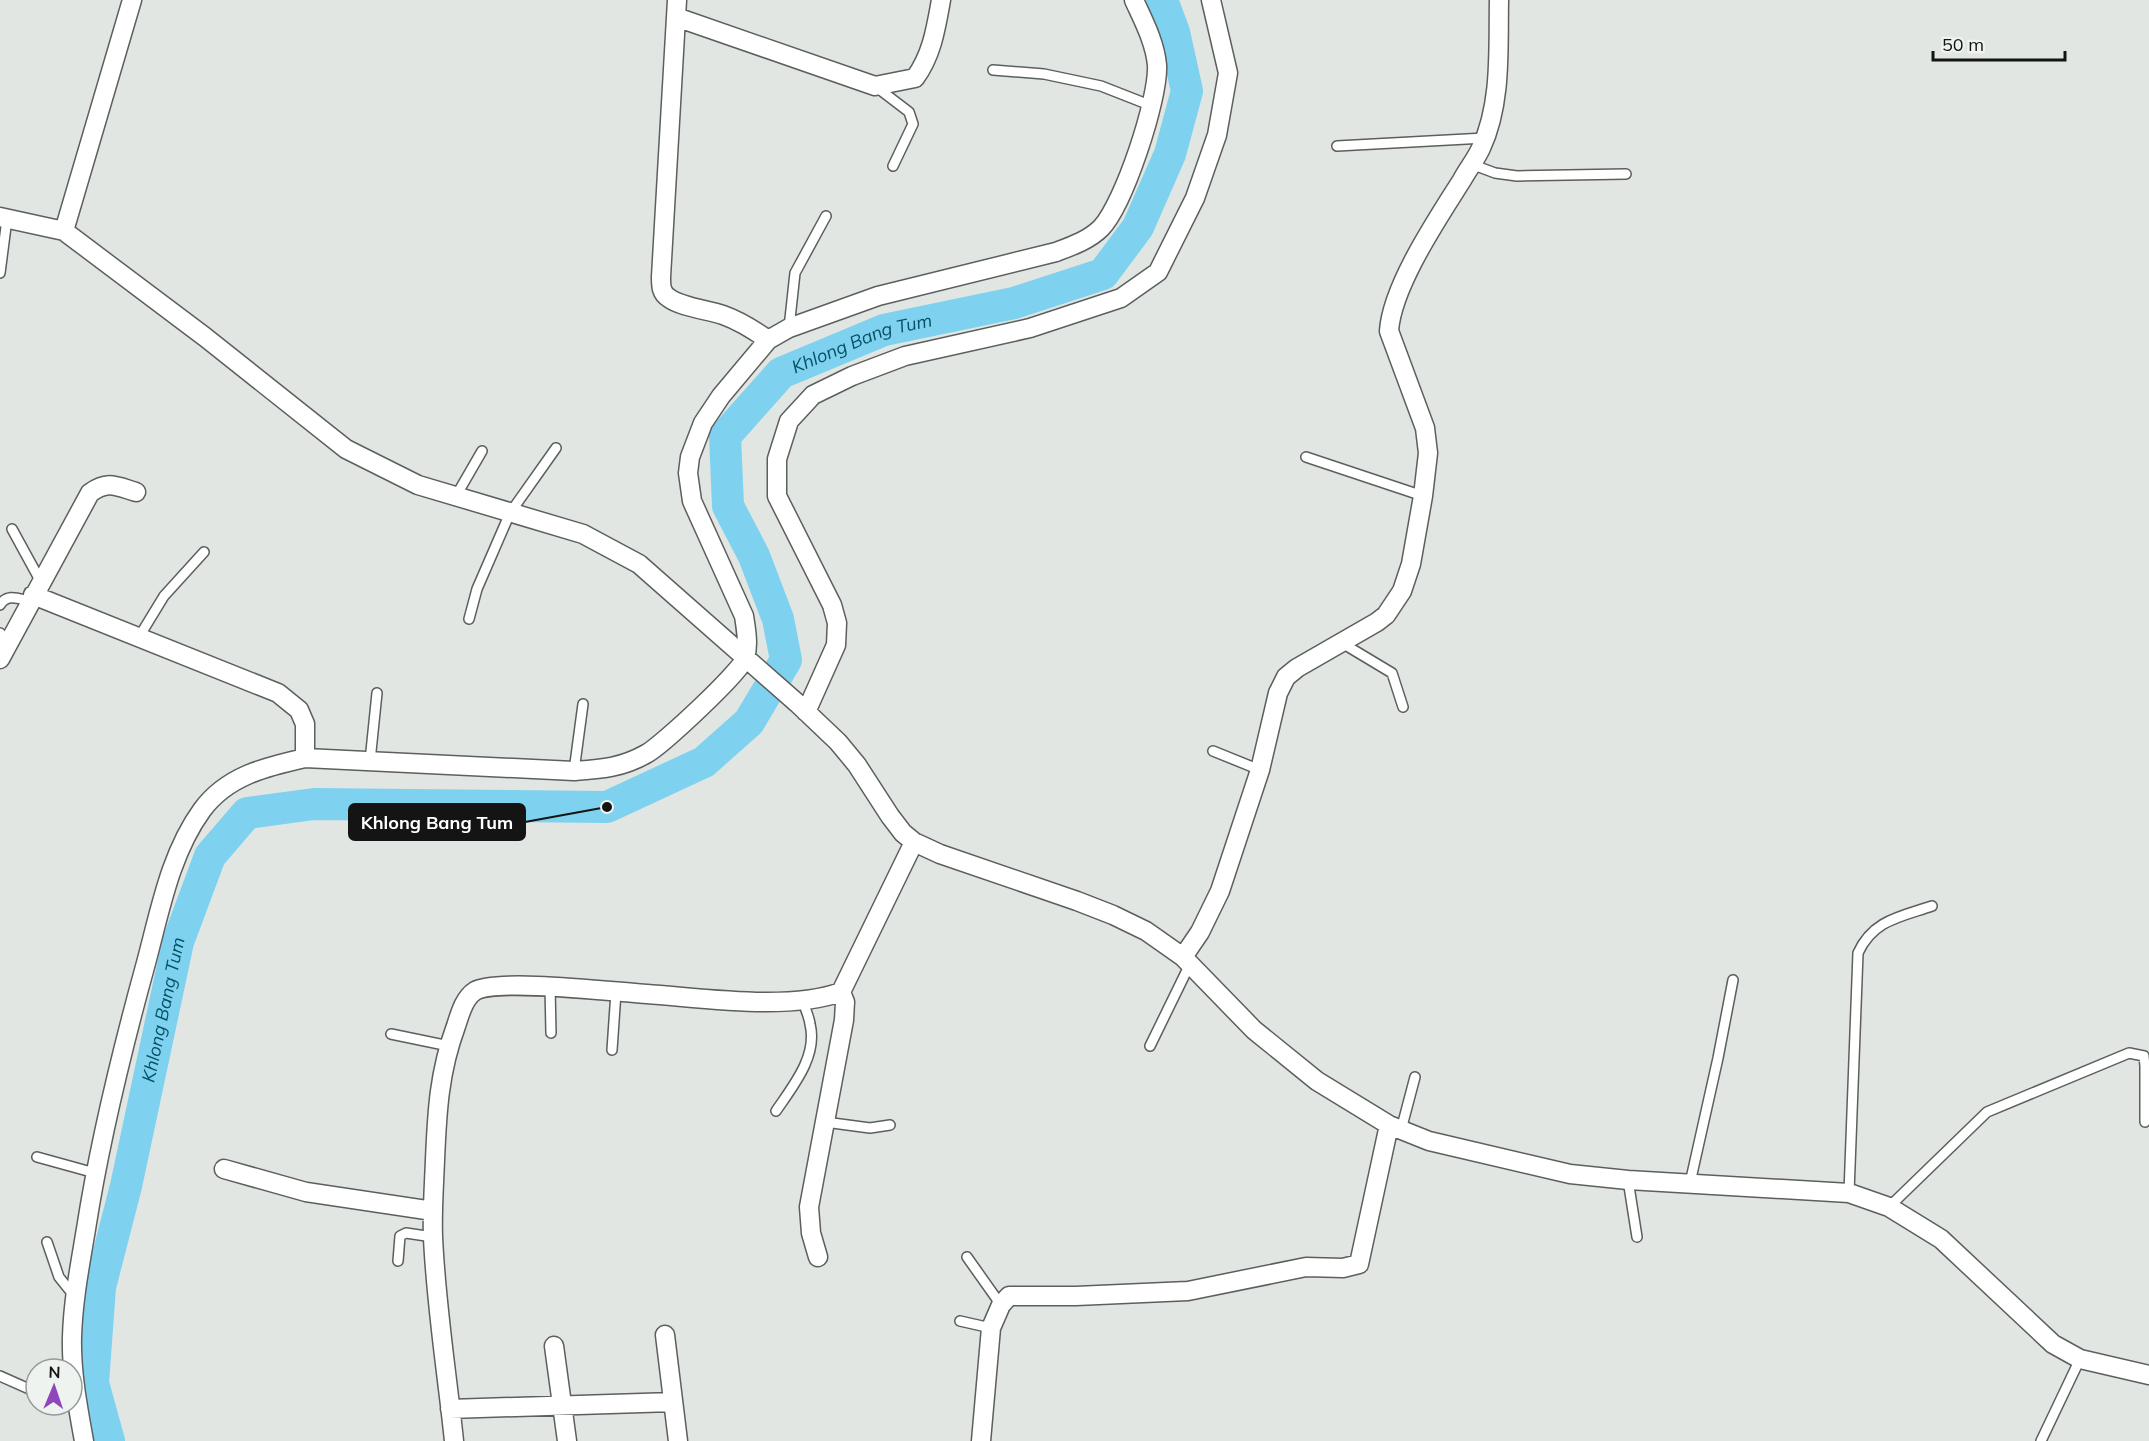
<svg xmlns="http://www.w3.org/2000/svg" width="2149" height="1441" viewBox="0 0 2149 1441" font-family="Mulish,sans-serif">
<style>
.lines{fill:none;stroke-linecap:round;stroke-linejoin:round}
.river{stroke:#7ed2ef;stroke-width:32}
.lane-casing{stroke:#5b5f5d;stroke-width:12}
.street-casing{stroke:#5b5f5d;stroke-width:21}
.lane{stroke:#fff;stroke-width:9}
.street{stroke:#fff;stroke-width:18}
.labels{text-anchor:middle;stroke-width:6;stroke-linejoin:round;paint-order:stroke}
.water-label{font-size:18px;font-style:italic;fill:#055064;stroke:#eef3f0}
.leader{fill:none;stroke:#131413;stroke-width:2}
.callout-dot{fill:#131413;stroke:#eef3f0;stroke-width:2}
.callout{fill:#131413;stroke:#131413;stroke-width:2}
.callout-label{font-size:18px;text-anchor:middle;font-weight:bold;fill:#fff}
</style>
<rect width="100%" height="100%" fill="#e1e6e3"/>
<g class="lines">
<path class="river" id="s1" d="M109,1441L93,1383L100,1287L126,1186L178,942L210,856L247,813L314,804L607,807L704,762L749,722L786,660L778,619L754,556L728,506L725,436L781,373L884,330L1014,303L1103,274L1138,227L1170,154L1187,91L1174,32L1162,0"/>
<g class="lane-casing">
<path id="lane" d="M993,70L1044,74L1101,86L1152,106
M875,86L909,112L913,124L893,166
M1337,146L1485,138
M1471,164L1495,173L1517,176L1626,174
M0,273L7,219
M789,328L795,273L826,216
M1306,457L1423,496
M456,496L482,451
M12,529L41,582
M0,605C7,593 19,599 30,601
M469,619L477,589L510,513L556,448
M0,633L9,642
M139,637L164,596L204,552
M1342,643L1392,673L1403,707
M1213,751L1260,770
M370,761L377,693
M574,771L583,704
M550,987L551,1033
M391,1034L449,1046
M1150,1046L1190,964
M612,1050L616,992
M776,1111C793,1086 818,1056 810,1024C809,1016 805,1009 803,1001
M825,1122L870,1128L890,1125
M1401,1130L1415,1077
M37,1157L95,1173
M1628,1180L1637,1237
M1690,1183L1718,1058L1733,980
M1849,1193L1858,953C1873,920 1900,917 1932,906
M1889,1207L1987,1112L2129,1053L2144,1056L2145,1066V1122
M47,1242L59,1277L75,1297
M967,1257L1001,1305
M398,1261L400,1236L406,1233L433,1237
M960,1321L991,1328
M0,1376L36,1392
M2041,1441L2080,1359"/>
</g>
<g class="street-casing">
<path id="street" d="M677,0L661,277C661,286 661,293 669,298C681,307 708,310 723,315C740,321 754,330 768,340
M676,17L875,86L915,78C932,55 936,28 941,0
M0,217L64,231L205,337L346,449L418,485L583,534L639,564L797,703L838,742L857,765L890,816L903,833L914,842L940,854L1077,901L1113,915L1146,931L1183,957L1254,1030L1317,1081L1389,1125L1429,1141L1570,1174L1628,1180L1849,1193L1889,1207L1941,1239L2053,1344L2080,1359L2149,1375
M64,231L132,0
M33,595L278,693L299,710L305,724V758
M0,659L90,493C108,480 116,486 136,492
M806,712L836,645L837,623L832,605L777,496V459L789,421L813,395L852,376L905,356L1030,328L1121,298L1158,272L1195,198L1217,135L1228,73L1211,0
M1183,957L1200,932L1220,891L1260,770L1278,693L1286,677L1297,668L1377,622L1386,615L1402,591L1411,564L1423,496L1428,453L1425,428L1389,331C1392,286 1438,218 1462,180C1468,169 1476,159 1481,148C1502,103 1498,49 1499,0
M224,1169L306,1192L433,1211
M818,1257L811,1233L809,1207L844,1020L845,1002L841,992
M665,1335L678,1441
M554,1346L567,1441
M450,1409L673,1402
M84,1441C78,1408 71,1371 72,1337C73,1301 80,1265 86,1229C100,1139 122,1050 146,963C160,911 170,854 202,810C227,776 265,767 305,758L574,771C601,769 621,768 646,754C660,747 742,671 745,658C749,645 746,629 744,616L692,501L688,473L690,457L703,423L721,396L768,340L789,328L878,296L1056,252C1072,246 1089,240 1101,228C1124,204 1159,98 1157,65C1155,42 1143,20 1134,0
M454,1441C447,1373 436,1306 433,1237C432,1212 434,1186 435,1160C437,1112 439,1072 456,1026C460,1014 464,998 475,991C497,978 615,992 647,994C703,998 789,1011 841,992L914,842
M981,1441L991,1328L1001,1305L1009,1296H1076L1188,1291L1306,1267L1343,1268L1359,1264L1389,1125"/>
</g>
<use href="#lane" class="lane"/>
<use href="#street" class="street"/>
</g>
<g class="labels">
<g class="water-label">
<text dy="6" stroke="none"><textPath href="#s1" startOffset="1665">Khlong Bang Tum</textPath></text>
<text dy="6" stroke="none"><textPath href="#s1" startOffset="441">Khlong Bang Tum</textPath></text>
</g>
</g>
<path class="leader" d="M607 807L525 822"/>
<circle class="callout-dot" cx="607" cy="807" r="6"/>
<rect class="callout" x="349" y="804" width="176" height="36" rx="6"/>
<g class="callout-label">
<text x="437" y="829">Khlong Bang Tum</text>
</g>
<g transform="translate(54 1387) rotate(2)"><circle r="28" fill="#eef3f0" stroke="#969a98" stroke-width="1.5"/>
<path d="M0-4.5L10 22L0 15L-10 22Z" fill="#8f47ba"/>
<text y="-9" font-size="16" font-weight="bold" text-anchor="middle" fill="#131413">N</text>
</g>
<path d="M1933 51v9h132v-9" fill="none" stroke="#131413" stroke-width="3"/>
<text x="1942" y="51" font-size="18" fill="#131413" stroke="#eef3f0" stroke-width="4.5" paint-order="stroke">50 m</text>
</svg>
